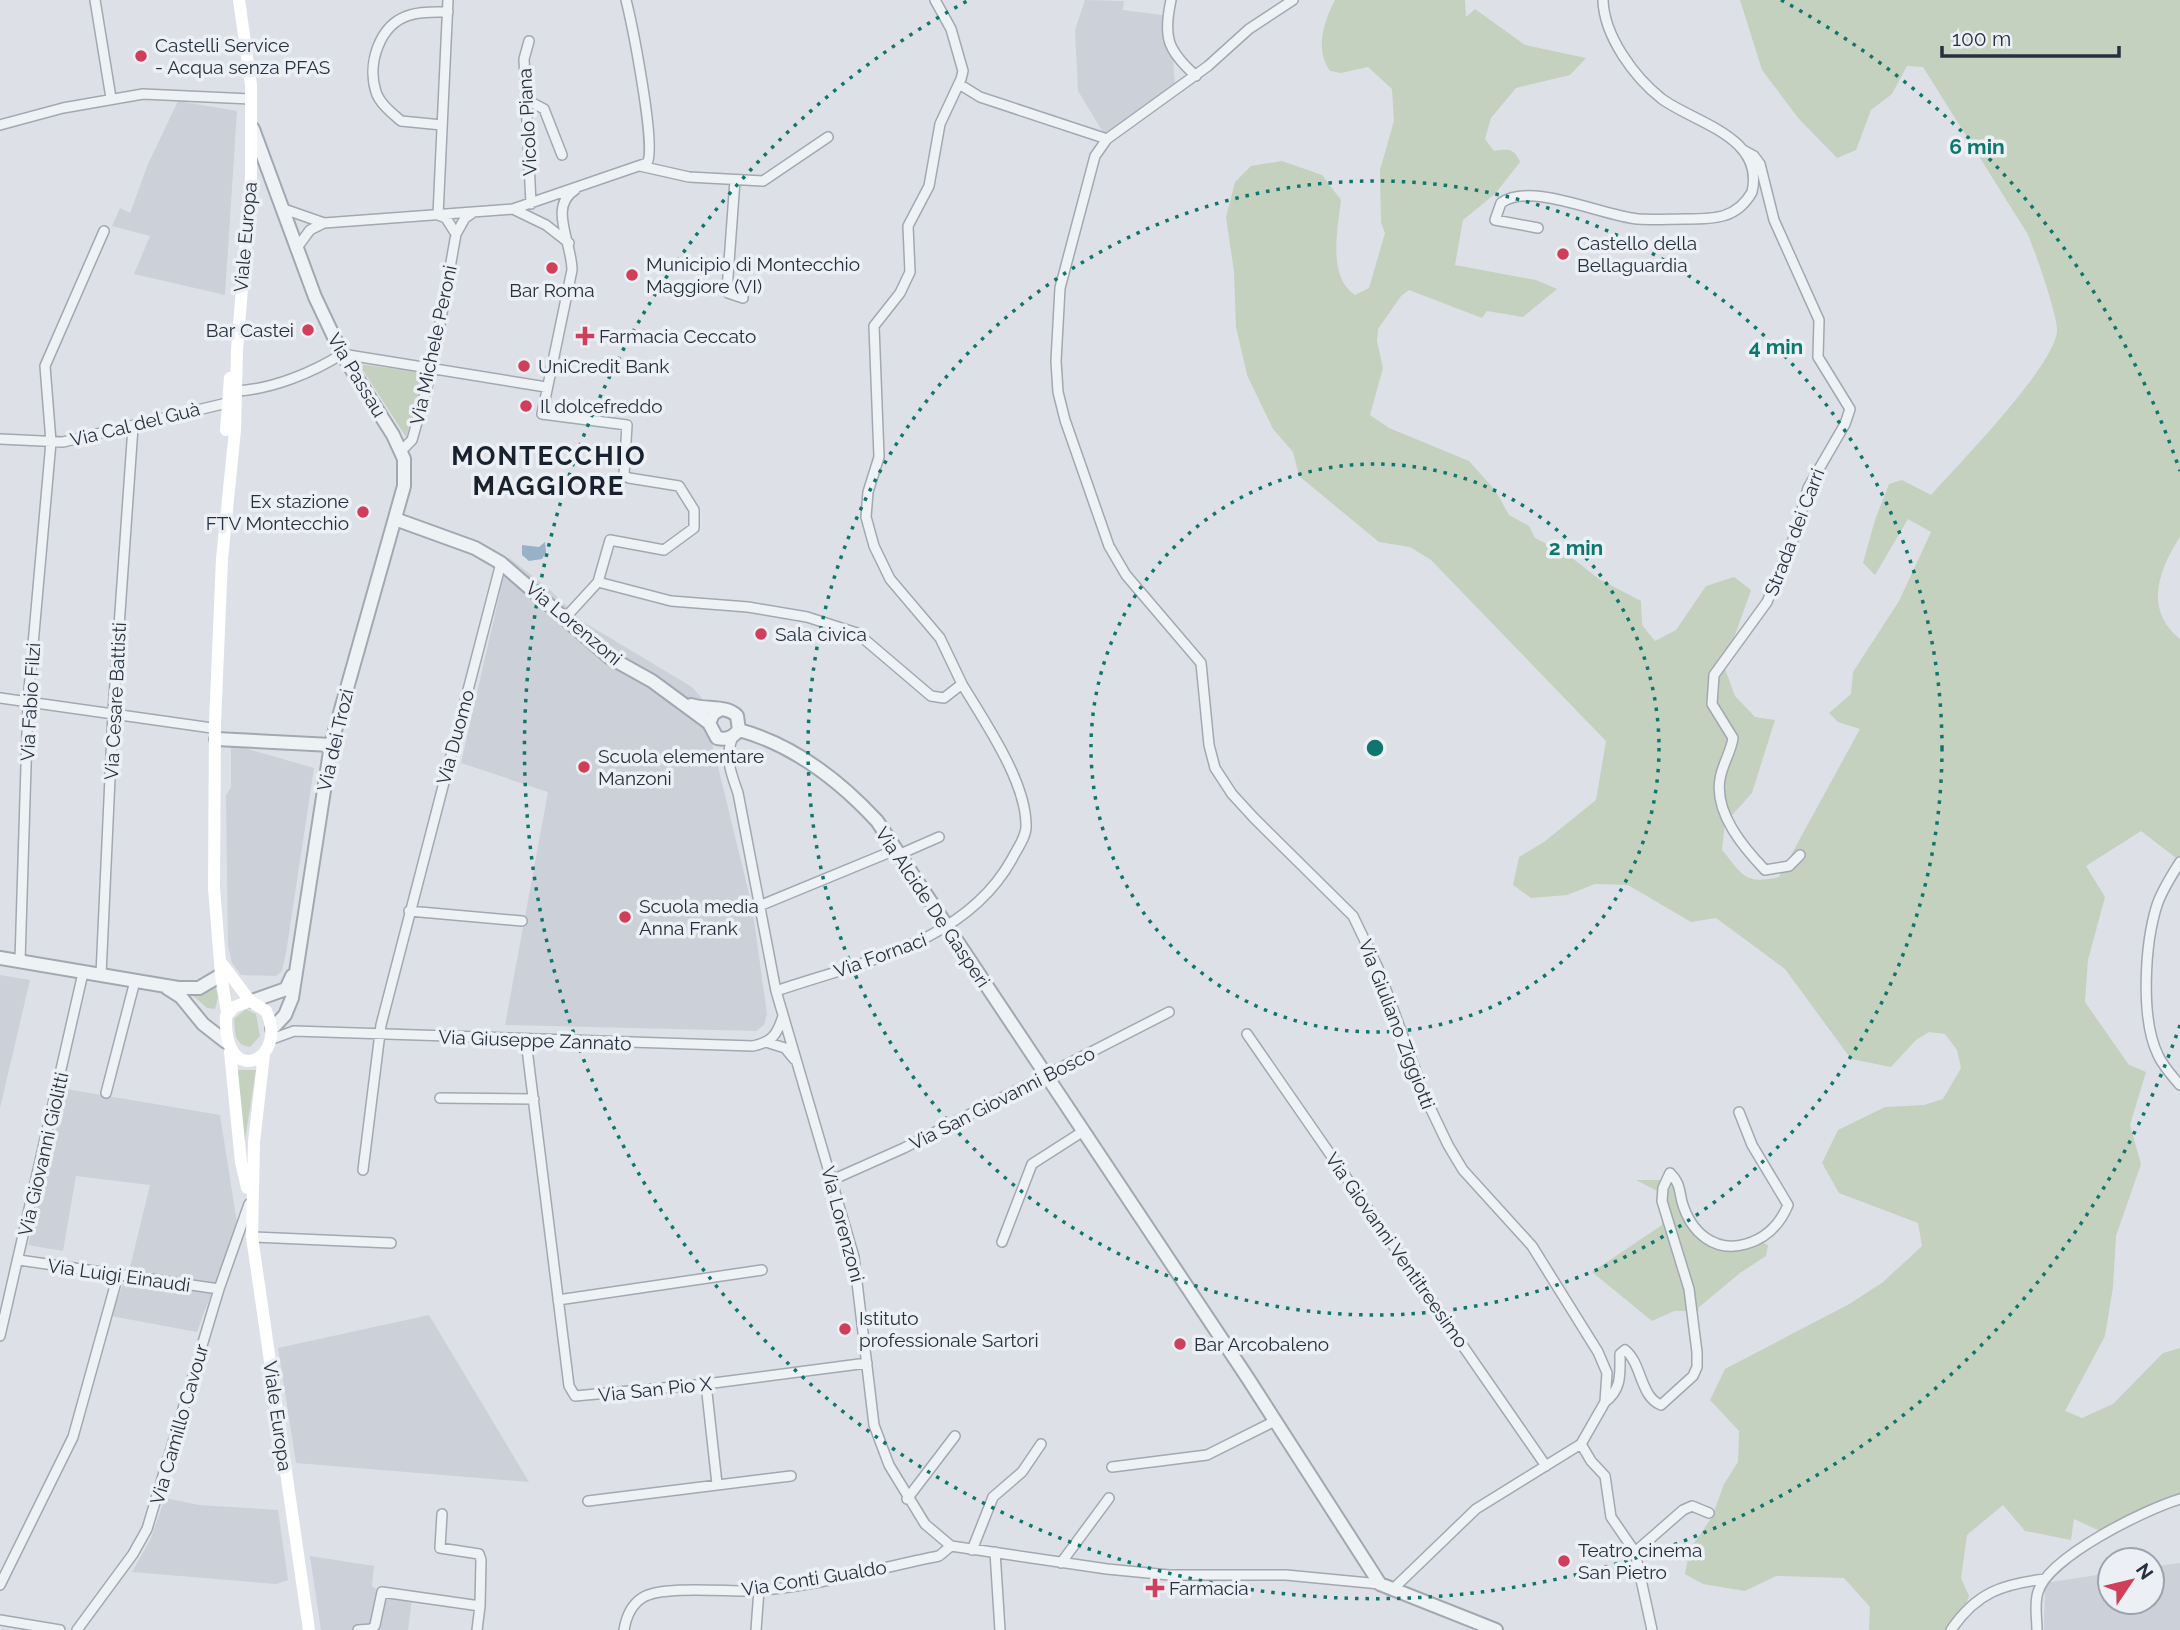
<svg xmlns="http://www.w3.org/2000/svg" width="2180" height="1630" viewBox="0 0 2180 1630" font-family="Raleway,sans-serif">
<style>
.built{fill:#cbd0d9}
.green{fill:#c3d1be}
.water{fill:#96b1c8}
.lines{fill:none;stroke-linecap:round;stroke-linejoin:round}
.minor-casing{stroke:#a2a8b1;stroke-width:12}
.tertiary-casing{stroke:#a2a8b1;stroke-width:16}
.minor{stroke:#eff2f5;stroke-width:9}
.tertiary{stroke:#eff2f5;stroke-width:12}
.secondary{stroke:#fff;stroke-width:12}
.ring{fill:none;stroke:#0f766e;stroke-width:3.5;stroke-dasharray:3.5 7}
.poi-dot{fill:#d03e5a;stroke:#ecf0f5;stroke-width:2.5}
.labels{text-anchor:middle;stroke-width:7;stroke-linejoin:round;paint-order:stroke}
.poi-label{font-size:19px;fill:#26303e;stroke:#ecf0f5;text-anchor:start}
.street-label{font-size:19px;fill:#26303e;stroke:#ecf0f5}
.district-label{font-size:26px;font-weight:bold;letter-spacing:2px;fill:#18212e;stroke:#ecf0f5}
.centre{fill:#0f766e;stroke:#ecf0f5;stroke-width:3.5}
.ring-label{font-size:21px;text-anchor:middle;font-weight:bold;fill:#0f766e;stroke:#ecf0f5;stroke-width:7;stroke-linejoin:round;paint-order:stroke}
</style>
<rect width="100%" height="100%" fill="#dde1e7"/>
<path class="built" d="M1085,0L1124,1L1123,10L1170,16L1175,87L1109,142L1078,91L1075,30Z
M178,101L237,111L225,295L134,274L150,236L112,226L120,208L130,213L148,164Z
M508,557L548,588L582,621L692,687L701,697L752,906L767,1014L764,1025L756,1031L505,1025L548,792L461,763Z
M231,744L314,768L286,953L282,971L276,976L241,975L232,963L228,946L226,796L231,787Z
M0,975L30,980L0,1108Z
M66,1089L220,1115L237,1223L197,1332L111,1316L131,1263L150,1185L76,1176L63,1251L28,1245Z
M429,1315L529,1482L296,1463L278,1348Z
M165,1498L199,1505L278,1510L288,1580L276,1584L132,1572L151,1538Z
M310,1556L374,1566L372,1586L384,1595L412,1599L408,1630H321Z
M2180,1563V1630H2044L2045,1583L2110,1573V1602H2152V1567Z"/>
<path class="green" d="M1335,0H1465L1466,17L1475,9L1525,45L1586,58L1570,75L1516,88L1491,118L1485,139L1494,151C1508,149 1514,148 1520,162L1495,194L1463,220L1455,265L1536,280L1557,289L1523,317L1487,311L1482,318L1409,290L1401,296L1378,329L1377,341L1383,368L1370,415L1389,428L1469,461L1495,490L1509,515L1529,526L1535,538L1567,554L1599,579L1641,601L1642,625L1655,641L1676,630L1706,586L1734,577L1751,590L1724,666L1735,696L1755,717L1775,720L1752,793L1725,823L1722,850C1743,875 1744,885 1779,877L1860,729L1838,722L1829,713L1851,694L1853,672L1899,601L1931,532L1908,519L1875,575L1863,563L1875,520L1889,484L1902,480L1931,495C1956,467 2057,364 2057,330C2057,314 2035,250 2027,233L1923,67L1907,66L1892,94L1871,110L1856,150L1837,158L1799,119L1762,70L1740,0H2180V537C2158,571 2144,610 2180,639V861L2141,831L2086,866L2105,897L2088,960L2085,1002L2129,1065L2146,1072L2130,1125L2141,1164L2116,1236L2113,1287L2105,1336L2065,1411L2082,1418L2113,1404L2163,1353L2180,1348V1494L2102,1532L2074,1519L2071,1540L2025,1531L2003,1505L1967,1535L1961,1578L1969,1596L1960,1622L1952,1630H1869L1870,1607L1844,1578L1776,1576L1745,1591L1703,1584L1685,1574L1690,1549L1712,1517L1724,1484L1738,1462L1739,1431L1710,1400L1725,1369L1851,1303L1883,1282L1922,1246L1918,1223L1839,1193L1822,1163L1838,1130L1885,1107L1924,1105L1943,1099L1961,1068L1957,1050L1945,1034L1929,1032L1916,1040L1891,1067L1851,1059L1785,969L1716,918L1691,922L1628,885L1595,884L1567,895L1531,898L1513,885L1519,857L1544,842L1596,800L1606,741L1431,560L1410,547L1379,542L1299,476L1293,452L1273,429L1247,375L1236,327L1234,272L1226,217L1235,182L1251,166L1282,161L1322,175L1341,200C1338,228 1327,277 1355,295L1369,288L1385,233L1381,223L1380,170L1394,121L1392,89L1368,67L1341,73L1330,71C1315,50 1323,23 1335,0Z
M359,364L425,373L406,437Z
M215,984L218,997L215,1009L207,1008L190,993Z
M246,1009L256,1014L260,1036L250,1047C234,1045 235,1032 234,1019Z
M237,1070H256L244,1146Z
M1636,1180H1666C1671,1185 1678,1190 1681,1195C1691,1212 1689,1230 1710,1239C1729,1247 1751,1236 1768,1245L1766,1256L1740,1273L1698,1308L1699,1311H1674L1652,1321L1592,1272L1662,1225L1661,1193Z"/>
<path class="water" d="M545,542L546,552L542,559L529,561L522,555V545L539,547Z"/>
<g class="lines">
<g class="minor-casing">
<path id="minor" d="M95,0L111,98
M448,0L438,215L446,218L456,234
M1171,0C1163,37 1167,50 1196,76
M1293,0L1249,29L1208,66L1107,139L1095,156L1060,288L1056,361L1058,392L1065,420L1109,546L1126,575L1201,663L1209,745L1215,768L1232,794L1254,818L1353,916L1378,968L1426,1099L1448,1145L1463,1170L1532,1246L1598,1352L1607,1373L1605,1402L1581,1444L1476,1509L1393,1589
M529,41L524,59L531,204
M959,84L980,97L1107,139
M525,99L544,109L562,155
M0,125L63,108L143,94L251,99
M442,125L401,121C392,113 380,104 376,92C367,64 379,24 410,15C422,11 435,12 448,12
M1743,150L1754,156L1760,164L1774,220L1819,320L1818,357L1850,409L1845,424L1808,488L1795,535L1767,602L1714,675L1712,704L1733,738C1731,752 1722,765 1720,779C1714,813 1744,848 1765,870L1789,866L1800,855
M640,166L689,177L763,181L828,137
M735,180L727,290L728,293L743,298
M575,190C548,206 572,243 572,270L542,414L627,425L624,475L629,478L679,486L694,510V528L664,550L610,540L598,582
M281,208L324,223L513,209L647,163C657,149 632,24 626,0
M513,209L546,225L569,243
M1538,228L1495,220L1501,203C1531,181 1602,216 1638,219C1654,220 1670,219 1686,219C1714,219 1737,219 1752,192C1765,137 1695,123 1662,99C1634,77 1604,36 1603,0
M296,249L310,230L324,223
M237,391C272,389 312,373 342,354L546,387
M0,439L63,442L227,403
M401,451L412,440L432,369L456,234L465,218L471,214
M598,582L671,601L748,607L807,617L857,633L931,696L944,698L962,684L940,638L890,579L874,546L866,517L868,492L879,457L874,326L900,293L910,272L908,226L929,186L940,124L961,79L963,71L951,29L935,0
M565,618L598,582
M0,698L212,728
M733,737C724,757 731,773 738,793L776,991L854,1257L874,1425L889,1465L925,1524L951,1546L1107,1569L1169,1575H1286L1380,1584
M898,855L939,837
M2180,862C2172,875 2162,890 2157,905C2145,943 2140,1018 2158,1055C2163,1066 2172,1076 2180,1085
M759,906L895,850
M409,911L522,921
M20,961L28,701L51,442L45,366L104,231
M101,975L113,712L133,427
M776,991C861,962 965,944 1012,859C1017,849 1027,836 1026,825C1026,781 984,721 962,684
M1247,1034L1546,1466
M272,1039L294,1031L753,1046C772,1042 777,1035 783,1016
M526,1041L569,1386L575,1396L706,1384L867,1363
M769,1043L785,1048L794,1059
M106,1093L135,981
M440,1098L534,1099
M363,1170L381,1025L501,563
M832,1180L904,1148L1169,1012
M252,1237L391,1243
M1002,1242L1032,1164L1082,1132
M19,1260L219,1289
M558,1300L762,1270
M0,1336L83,973
M706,1384L717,1484
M1605,1402C1622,1389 1620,1374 1620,1354L1625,1350C1642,1363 1640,1397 1661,1405L1693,1376L1697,1367V1352L1689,1289L1662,1201L1663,1188L1670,1173C1680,1183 1679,1189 1682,1202C1691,1233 1715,1253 1746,1244C1767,1238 1780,1224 1788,1205L1752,1145L1739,1112
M1581,1444L1591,1461L1605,1476L1611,1517L1635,1552L1652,1630
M1112,1467L1207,1455L1275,1421
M907,1499L955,1436
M588,1501L791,1476
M442,1514L440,1548L479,1554L481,1560L480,1606
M972,1550L993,1497L1022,1472L1041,1444
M995,1552L1000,1630
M1635,1552L1683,1510L1692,1506L1709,1513
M1061,1563L1109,1498
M0,1585L73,1437L118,1275
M0,1620L60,1630
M77,1630L133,1554L147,1529L219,1289L249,1204
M358,1630L372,1629L375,1625L382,1592L480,1606L477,1630
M624,1630C626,1618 631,1605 642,1598C660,1586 720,1591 743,1591C806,1590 877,1568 939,1556L951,1546
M756,1630L759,1590
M1951,1630C1976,1593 2002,1584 2045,1579
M2037,1630C2037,1618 2034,1604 2038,1592C2048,1557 2146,1509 2180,1499"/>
</g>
<g class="tertiary-casing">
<path id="tertiary" d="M253,129L315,297L342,354L393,435L404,459V486L331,745L292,998L285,1015L272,1029
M395,519L475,548L501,563L609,657L652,681L709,723
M691,705C706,710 727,705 737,716L739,730C732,738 727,740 717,738L709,723L713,714L721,709
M739,730C794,745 839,780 877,821L1247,1377L1380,1584L1496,1630
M216,739L331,745
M0,958L178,988H199L221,975
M167,988L181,997L203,1024L226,1042
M252,1001L286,989L292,976"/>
</g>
<use href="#minor" class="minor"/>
<use href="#tertiary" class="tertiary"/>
<path class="secondary" d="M226,430L230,378
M223,965L250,1001
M250,1001L266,1011C290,1060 223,1091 226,1016L234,1007Z
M227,1012L221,975L214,888L215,723L222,559L235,430L237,350L251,179V85L239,0
M230,1052L241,1162L247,1188
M264,1054L254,1142L252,1237L309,1630"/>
</g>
<g class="ring">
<circle cx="1375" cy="748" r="284"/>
<circle cx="1375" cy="748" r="567"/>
<path d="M2180 1025A851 851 0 1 1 969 0M1781 0A851 851 0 0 1 2180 471"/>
</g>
<g class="poi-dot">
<circle cx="141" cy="56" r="7"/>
<circle cx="1563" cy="254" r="7"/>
<circle cx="552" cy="268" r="7"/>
<circle cx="632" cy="275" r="7"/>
<circle cx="308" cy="330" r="7"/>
<path d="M581.5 325.5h7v7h7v7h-7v7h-7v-7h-7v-7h7z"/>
<circle cx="524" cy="366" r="7"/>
<circle cx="526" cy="406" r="7"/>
<circle cx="363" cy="512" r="7"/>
<circle cx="761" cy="634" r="7"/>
<circle cx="584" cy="767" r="7"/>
<circle cx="625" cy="917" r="7"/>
<circle cx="845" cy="1329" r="7"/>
<circle cx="1180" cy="1344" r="7"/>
<circle cx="1564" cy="1561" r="7"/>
<path d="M1151.5 1577.5h7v7h7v7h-7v7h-7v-7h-7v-7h7z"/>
</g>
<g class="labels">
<g class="poi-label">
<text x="155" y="52">Castelli Service<tspan x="155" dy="22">- Acqua senza PFAS</tspan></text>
<text x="1577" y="250">Castello della<tspan x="1577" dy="22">Bellaguardia</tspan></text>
<text x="646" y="271">Municipio di Montecchio<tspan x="646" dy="22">Maggiore (VI)</tspan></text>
<text x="552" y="297" text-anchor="middle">Bar Roma</text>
<text x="294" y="337" text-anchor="end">Bar Castei</text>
<text x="599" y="343">Farmacia Ceccato</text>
<text x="538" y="373">UniCredit Bank</text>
<text x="540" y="413">Il dolcefreddo</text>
<text x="349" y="508" text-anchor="end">Ex stazione<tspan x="349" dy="22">FTV Montecchio</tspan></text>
<text x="775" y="641">Sala civica</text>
<text x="598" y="763">Scuola elementare<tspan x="598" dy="22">Manzoni</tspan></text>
<text x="639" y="913">Scuola media<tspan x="639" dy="22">Anna Frank</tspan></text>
<text x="859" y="1325">Istituto<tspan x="859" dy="22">professionale Sartori</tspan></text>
<text x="1194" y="1351">Bar Arcobaleno</text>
<text x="1578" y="1557">Teatro cinema<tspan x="1578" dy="22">San Pietro</tspan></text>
<text x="1169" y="1595">Farmacia</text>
</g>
<g class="street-label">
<text transform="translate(527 122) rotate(-93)" y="7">Vicolo Piana</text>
<text transform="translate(245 237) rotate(-85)" y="7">Viale Europa</text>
<text transform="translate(433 345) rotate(-78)" y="7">Via Michele Peroni</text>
<text transform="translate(357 375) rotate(59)" y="7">Via Passau</text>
<text transform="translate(135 424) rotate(-14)" y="7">Via Cal del Guà</text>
<text transform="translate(1794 532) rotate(-69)" y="7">Strada dei Carri</text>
<text transform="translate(574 623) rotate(40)" y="7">Via Lorenzoni</text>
<text transform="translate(115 701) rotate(-87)" y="7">Via Cesare Battisti</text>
<text transform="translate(30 702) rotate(-87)" y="7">Via Fabio Filzi</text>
<text transform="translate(455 737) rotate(-75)" y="7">Via Duomo</text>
<text transform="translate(335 740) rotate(-77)" y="7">Via dei Trozi</text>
<text transform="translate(933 907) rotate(56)" y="7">Via Alcide De Gasperi</text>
<text transform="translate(880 955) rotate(-20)" y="7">Via Fornaci</text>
<text transform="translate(1397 1024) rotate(69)" y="7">Via Giuliano Ziggiotti</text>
<text transform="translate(535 1040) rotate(2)" y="7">Via Giuseppe Zannato</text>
<text transform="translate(1002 1098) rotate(-27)" y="7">Via San Giovanni Bosco</text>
<text transform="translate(43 1154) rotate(-77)" y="7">Via Giovanni Giolitti</text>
<text transform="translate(843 1224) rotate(75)" y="7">Via Lorenzoni</text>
<text transform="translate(1397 1250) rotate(55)" y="7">Via Giovanni Ventitreesimo</text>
<text transform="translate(119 1275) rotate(8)" y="7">Via Luigi Einaudi</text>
<text transform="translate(655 1389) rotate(-6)" y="7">Via San Pio X</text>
<text transform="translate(278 1416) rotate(82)" y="7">Viale Europa</text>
<text transform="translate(179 1424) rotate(-74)" y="7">Via Camillo Cavour</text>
<text transform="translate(814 1578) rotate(-9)" y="7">Via Conti Gualdo</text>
</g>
<g class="district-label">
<text x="549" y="465">MONTECCHIO<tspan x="549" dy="30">MAGGIORE</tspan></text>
</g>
</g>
<circle cx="1375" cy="748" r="10" class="centre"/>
<g class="ring-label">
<text x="1977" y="154">6 min</text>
<text x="1776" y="354">4 min</text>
<text x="1576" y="555">2 min</text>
</g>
<g transform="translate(2131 1581) rotate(55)"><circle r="33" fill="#ecf0f5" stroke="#9da3ac" stroke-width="2"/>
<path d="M0-5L12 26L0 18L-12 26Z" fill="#d03e5a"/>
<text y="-10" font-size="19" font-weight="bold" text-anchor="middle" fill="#26303e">N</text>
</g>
<path d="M1942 46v10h177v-10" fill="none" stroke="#26303e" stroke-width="3.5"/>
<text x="1952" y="46" font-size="21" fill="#26303e" stroke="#ecf0f5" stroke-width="5" paint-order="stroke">100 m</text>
</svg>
